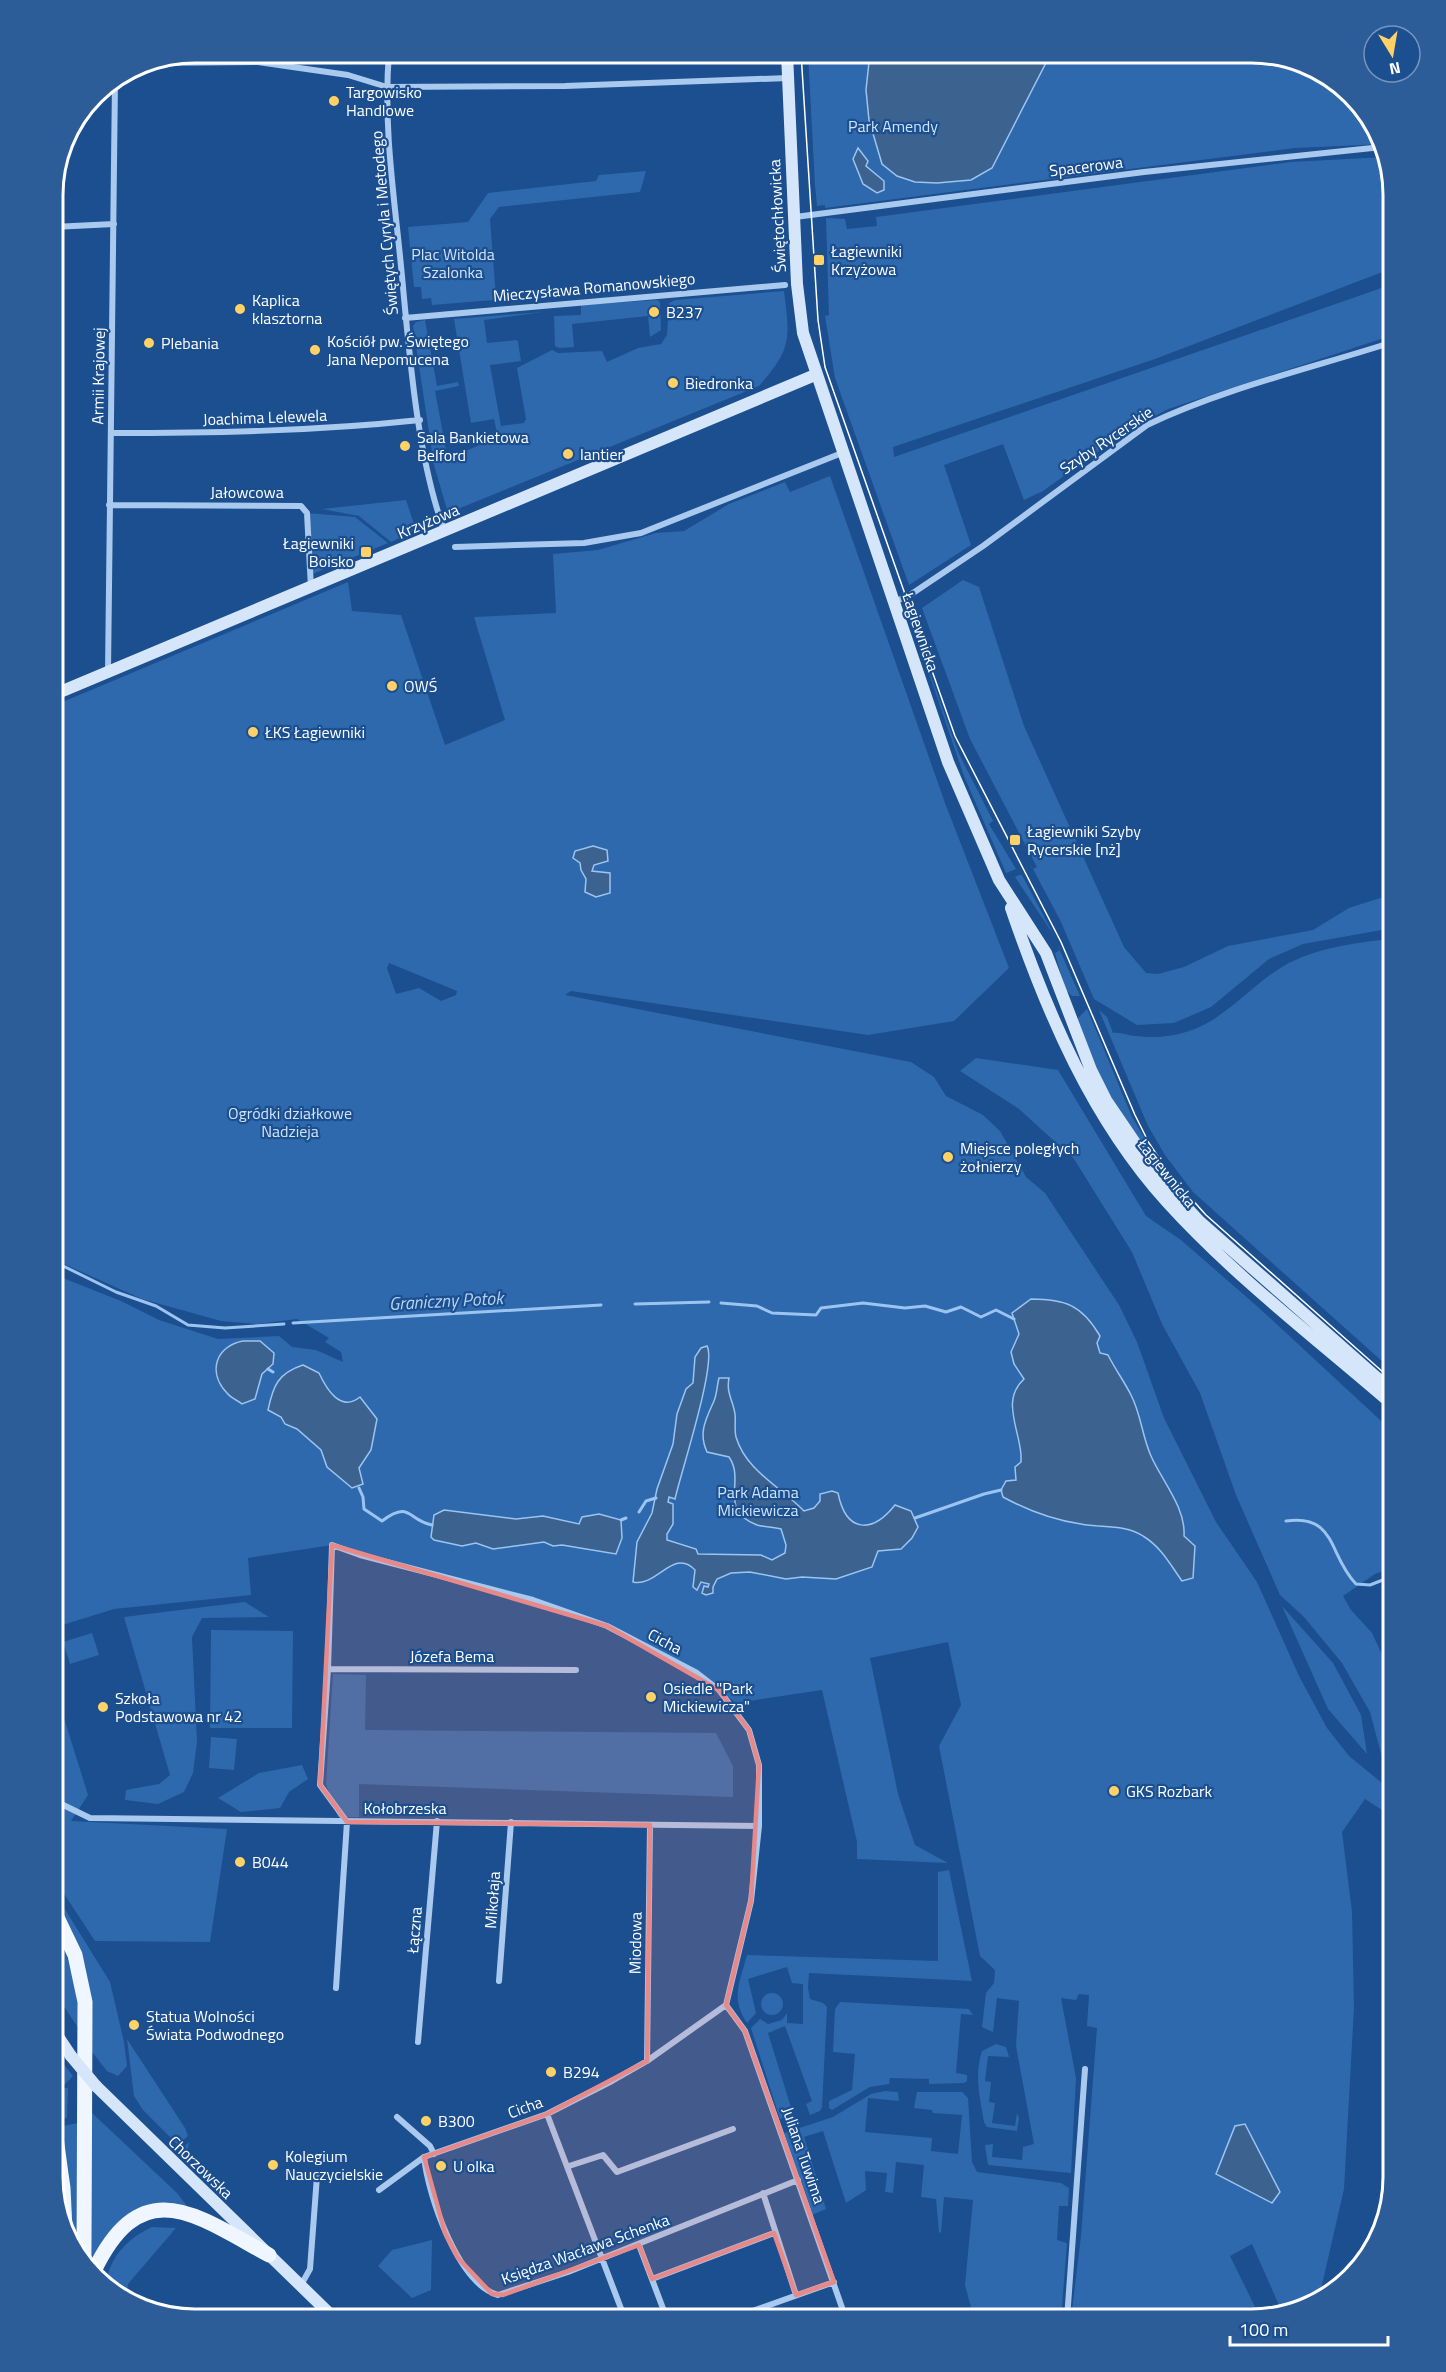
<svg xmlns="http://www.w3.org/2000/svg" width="1446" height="2372" viewBox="0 0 1446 2372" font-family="'Titillium Web',sans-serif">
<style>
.green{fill:#2e69ad;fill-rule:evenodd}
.water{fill:#3c6290;stroke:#9cc4f0;stroke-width:1.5}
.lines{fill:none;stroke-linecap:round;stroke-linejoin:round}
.stream{stroke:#9cc4f0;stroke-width:3}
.street{stroke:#a9c9ee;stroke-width:6}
.secondary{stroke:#d6e6fa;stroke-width:12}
.primary{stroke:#f0f6ff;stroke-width:15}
.tram{stroke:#fff;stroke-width:1.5}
.secondary-bridge{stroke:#d6e6fa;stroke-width:12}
.marked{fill:#e88989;fill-opacity:0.2;stroke:#e88989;stroke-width:4.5;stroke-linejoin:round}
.poi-dot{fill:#ffd166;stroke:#1b4f8f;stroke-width:2}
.labels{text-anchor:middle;stroke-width:4.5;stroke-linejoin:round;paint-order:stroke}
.poi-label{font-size:16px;fill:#fff;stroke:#1b4f8f;text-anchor:start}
.park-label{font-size:16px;fill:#cfe3fa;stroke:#1b4f8f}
.street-label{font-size:16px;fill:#fff;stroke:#1b4f8f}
.water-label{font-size:18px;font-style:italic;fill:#b5d3f5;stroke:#1b4f8f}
.rim{fill:none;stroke:#fff;stroke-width:3}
</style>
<rect width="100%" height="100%" fill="#1b4f8f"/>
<path class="green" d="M808,53H1261L1330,76L1379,132L1382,144L1295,148L825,208V205L817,206L815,185Z
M1385,157L1393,195V268L1155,359L893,447L894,457L1393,284V335L1168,409L1125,432L1043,491L1024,500L1003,444L944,465L971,545L909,585L835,378L825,316L829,315L826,218L845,219L847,229L877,226L876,217L1291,162Z
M646,171L640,192L499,207L490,219L496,298L494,300L432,305L431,298L422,299L421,287H414L408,227L468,222L488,193L596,181L599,175Z
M784,291C790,338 792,349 759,386L448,513L434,465L413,326L416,322L425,320L437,386L458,382L459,386L435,391L447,455L468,450L498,437L494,419L471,423L454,319L543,312L484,320L487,343L517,340L518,342L521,361L490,365L501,426L524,423L526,419L517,368L552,350L558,353L602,351L607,362L638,348L661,344L667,335L669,303L675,300Z
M657,300L660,302L661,330L650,337L648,316L572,324L574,347L559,348L555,346L554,316L581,315V305Z
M830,476L945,803L1009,968L954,1021L868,1035L571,991L565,995L911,1062L934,1077L946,1096L983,1115L1000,1131L1026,1177L1045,1193L1119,1305L1137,1342L1164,1418L1216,1522L1257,1582L1299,1676L1327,1728L1349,1756L1393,1792V1817L1365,1799L1342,1832L1352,1912L1354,2008L1344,2189L1318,2302L1314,2305L1282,2312L1252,2244L1230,2256L1260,2317L1071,2319L1081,2236L1097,2028L1087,2026L1089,1995L1079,1994L1076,2000L1061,1998L1076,2078L1071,2173L988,2165L985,2145L993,2144L992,2157L1022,2160L1023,2147L1034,2144L1016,2046L1019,2001L997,1998L993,2032L982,2027L986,1993L994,1983L995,1970L980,1956L939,1746L961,1705L948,1642L870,1658L898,1794L915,1845L948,1863L857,1859V1842L822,1690L736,1703L697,1673L607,1626L533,1600L332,1545L248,1558L251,1595L114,1609L53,1628V1274L121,1301L159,1320L218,1339L279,1336L292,1347L316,1350L343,1362L341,1352L325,1342L329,1338L297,1319L257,1324L221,1321L142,1299L53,1259V706L348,582L352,611L401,615L445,745L505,720L474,617L556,613L553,554L598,550L656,533L684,531L729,504L785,482L790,492ZM389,963L457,991L456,995L441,1001L419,988L396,994L387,968ZM1013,1317L1097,1343L1100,1353L1108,1355C1115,1369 1124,1381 1131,1395C1141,1414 1142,1436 1151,1456C1162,1481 1186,1508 1184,1536L1194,1544L1182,1580C1170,1564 1161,1546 1142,1535C1120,1521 1085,1524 1059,1519C1039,1516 1021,1506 1003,1497L1006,1481L1016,1480L1015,1467L1021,1462V1455L1011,1409L1024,1379C1013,1351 1008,1367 1019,1334Z
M406,500L416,530L391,542L359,516L322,509Z
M307,513L355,517L388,543L310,575Z
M963,580L979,587L1024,726L1124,947L1146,973L1158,974L1184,967L1228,946L1313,930L1349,908L1393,894V928L1303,944L1269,959L1211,1007L1174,1023L1137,1025L1094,999L1061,922L1033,869L1037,867L970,739L922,608Z
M909,615L959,754L993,821L989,824L1016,869L1006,873L964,776Z
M1019,875H1022L1050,928L1080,996H1072L1065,989L1055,953L1060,950L1051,931L1015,877Z
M1393,939V1371L1193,1192L1165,1155L1148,1126L1099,1010L1107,1017L1113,1033C1122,1032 1128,1036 1136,1036C1152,1038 1171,1037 1186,1032C1224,1021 1249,987 1282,967C1314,948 1357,942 1393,939Z
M1087,1009L1132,1117L1168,1178L1204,1217L1357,1352L1243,1258L1165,1179L1105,1092L1077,1019Z
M976,1058L1058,1070L1146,1216L1181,1240L1258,1307L1393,1432V1567L1375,1574L1343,1596L1351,1610L1372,1633L1393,1678V1772L1383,1761L1370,1712L1342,1663L1304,1617L1280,1595L1236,1495L1200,1393L1162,1324L1132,1252L1074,1159L1019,1109L960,1071Z
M245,1602L269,1617L202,1618L192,1637L197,1742L193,1773L184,1792L158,1804L125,1800L126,1790L159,1784L170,1775L124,1617Z
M1282,1606L1333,1663L1361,1715L1367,1754L1328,1709Z
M211,1630L293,1631L292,1728H210Z
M92,1633L99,1655L70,1664L63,1642Z
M333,1674L366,1675L365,1730L716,1733L733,1766V1797L359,1784V1817H338L326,1784Z
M53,1683L88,1795L71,1821L227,1829L210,1942L95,1941L53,1877Z
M211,1737L237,1739L234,1770L209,1768Z
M302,1765L308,1779L289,1792L280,1808L241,1812L218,1798L259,1773Z
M949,1870L972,1981L809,1973L808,1988L810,1999L823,2003L827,2007L822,2107L820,2111L810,2115L806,2104L812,2101L785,2026L768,2033L793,2114L780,2119L751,2028L760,2019L768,2024L782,2020L787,2013V2023L803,2024V1984L792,1983L787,1967L748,1979L756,2013L747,2023C730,1998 740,1982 747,1955L938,1961V1872Z
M53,1890L110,1982L124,2042L127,2066L118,2076L107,2071L92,2052L91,2000L85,1965L72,1931L53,1898Z
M53,1922C70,1961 78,1986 79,2029L55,1993L53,1994Z
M761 2004a11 11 0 1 1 22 0a11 11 0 1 1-22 0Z
M840,2002L969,2009L973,2015L961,2014L956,2073L967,2075V2081L964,2083L929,2084V2079L890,2078L889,2084L870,2087L832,2110L829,2108V2101L852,2090L855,2054L833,2052L835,2009Z
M127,2039L185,2128L188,2136L181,2142L185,2146L189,2142L187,2154L143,2110L134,2096Z
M996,2044L1006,2047L1009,2057L988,2056L985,2081L991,2082L989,2102L995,2103L992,2123L1015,2126L1017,2113L1019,2118L1017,2131L987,2127L984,2122C980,2098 974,2075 982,2051Z
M53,2051L73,2076L65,2084L53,2083Z
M53,2088H68L67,2118L62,2119L63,2126L78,2123L77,2251L72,2245L69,2173Z
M885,2091L898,2092L899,2101L868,2098L865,2132L932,2138L931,2151L958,2154L962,2115L933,2113L932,2110L914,2108L917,2092H962L968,2098L972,2162L977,2172L1061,2183L1069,2188L1068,2206H1059L1057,2240L1067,2243L1061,2319H974L965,2285L973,2200L944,2197L941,2233L939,2232L936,2199L921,2197L924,2165L896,2162L893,2193L885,2192L887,2173L865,2171L866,2190L846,2203L823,2131L804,2137L826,2209L812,2215L784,2133L833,2117L871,2094Z
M91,2112L177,2193L187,2206C175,2204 166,2207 155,2210C113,2220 115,2225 92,2259Z
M152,2227L176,2228L128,2284L126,2299L116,2296L106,2284C110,2256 128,2238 152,2227Z
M432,2240L431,2290L412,2298L378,2266L392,2250Z"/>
<path class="water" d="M870,53H1051L992,168L971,180L937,183L915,182L897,176L882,164L869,120L866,90Z
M858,148L868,161L866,166L884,181V190L877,193L863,184L853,159Z
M593,846L607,850L608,861L594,865L592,871L610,873V893L596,897L585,892L586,879L581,870L580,863L573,858L575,851Z
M1031,1299C1065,1299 1082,1305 1100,1336L1097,1343L1100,1353L1108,1355C1115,1369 1124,1381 1131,1395C1141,1414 1142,1436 1151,1456C1162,1481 1186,1508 1184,1536L1195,1546L1193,1578L1182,1581C1170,1564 1161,1547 1143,1536C1125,1524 1101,1528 1081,1524C1053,1520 1027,1510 1003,1497L1001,1490L1006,1481L1016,1480L1015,1467L1021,1462V1455C1019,1428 1001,1400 1024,1379L1014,1364L1011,1352L1019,1334L1012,1313Z
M243,1341H260L274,1353L273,1364L262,1374L255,1399L242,1404C237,1400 231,1398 227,1393C207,1372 216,1346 243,1341Z
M707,1346C717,1363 681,1472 675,1499L669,1497L668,1502L673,1504V1524L667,1534V1540L696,1549L698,1554L761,1555L772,1560L785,1553L786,1545L781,1529C773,1527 764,1527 757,1525C717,1510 746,1481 729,1457L707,1452C698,1433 706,1419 714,1401C717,1394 717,1385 719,1378H729C726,1393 733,1400 735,1414C736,1421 734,1429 736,1437C746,1471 781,1487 804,1511L814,1508L820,1501V1494L832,1491L838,1493C846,1533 872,1534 895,1505L911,1511L918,1527L912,1538L901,1549L878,1551L872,1567L836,1579L802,1577L786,1579L750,1572L731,1573L717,1579L713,1587V1593L706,1595L702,1593L704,1586L708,1587L709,1584L701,1582L697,1590L693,1587L695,1570C674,1547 656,1588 633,1582L637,1542L652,1513L657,1489L673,1444L677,1414L686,1389L693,1383L695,1357L701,1348Z
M303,1365L319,1373C326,1388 340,1413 360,1397L377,1419L371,1450L359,1468L363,1484L352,1488L327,1467L321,1450L297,1429L285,1424L281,1417L268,1410C273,1386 278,1373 303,1365Z
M444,1510L516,1519L543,1516L579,1524L582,1517L599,1514L621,1520L622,1538L616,1554L562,1545L553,1546L544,1542L493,1549L476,1543L462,1546L434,1540L431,1537L434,1515Z
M1245,2124L1280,2192L1272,2203L1216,2174L1235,2126Z"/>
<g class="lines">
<path class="stream" d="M53,1261L116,1292L156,1306L188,1325L225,1328L284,1324
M721,1303L757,1306L772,1313L816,1315L821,1308L863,1303L905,1308L925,1306L946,1312L961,1307L981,1317L996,1310L1014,1319
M635,1304L709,1302
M293,1323L601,1305
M268,1369L273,1372
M359,1488L363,1497L364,1509L382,1521C411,1500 407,1520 432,1525
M639,1512L646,1501L656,1498
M915,1518L984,1494L1001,1490
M621,1520L626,1518
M1286,1521C1337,1514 1328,1555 1356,1584L1370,1585L1393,1576"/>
<path class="street" d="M389,53C383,124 394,195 401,266C409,348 416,453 444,530
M143,63L258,62L348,75L387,87L565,86L788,78
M795,217L1144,172L1382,147
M53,227L114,224
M405,318L785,285
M111,433C214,433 317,431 420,420
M109,505L301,506L307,513L311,588
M455,547L584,543L641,533L842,453
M894,602L910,595L983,546L1147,425C1225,388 1312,368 1393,342
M108,672L115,80
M328,1669L576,1670
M55,1801L90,1818L759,1826
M499,1981L511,1822
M336,1988L347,1822L320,1785L328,1669L332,1545L360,1555L533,1600L607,1626L697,1673L719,1690L749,1730L759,1765V1826L751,1901L726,2005L647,2061L612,2081L547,2114L424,2157L379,2190
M726,2005L745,2031L846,2319
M418,2042L437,1821
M647,2061L650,1825
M547,2114L625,2319
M397,2117L430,2146L434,2154
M424,2157C428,2195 458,2284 498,2295L568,2272L798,2180
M569,2166L603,2155L617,2172L733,2129
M763,2193L796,2295
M639,2245L667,2319
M652,2279L774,2233
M301,2285L310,2269L317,2176
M730,2319L834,2282
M1067,2319L1085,2069"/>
<path class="secondary" d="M787,53L797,284L803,333L948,762L999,880L1046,953L1091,1070L1106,1100L1157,1175L1199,1221L1393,1392
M53,695L815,375
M1011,908C1047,1013 1092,1119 1167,1202C1235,1277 1318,1340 1393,1405
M53,2029L71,2056
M96,2086L335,2319"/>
<path class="primary" d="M53,1909L75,1955L85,2002L84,2259
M53,2116L63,2188L65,2229
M94,2271C142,2171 196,2215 269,2255"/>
<path class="tram" d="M801,53L818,320L825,367L955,736L1061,942L1135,1115L1149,1143L1171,1176L1206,1215L1393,1381"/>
<path class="secondary-bridge" d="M71,2056L96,2086"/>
</g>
<path class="marked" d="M332,1545L607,1626L719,1690L749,1730L759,1765L751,1901L726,2005L745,2031L834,2282L796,2295L774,2233L652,2279L639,2245L503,2295L492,2294L458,2258L445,2233L424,2157L547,2114L647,2061L650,1825L347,1822L320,1785Z"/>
<g class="poi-dot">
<circle cx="334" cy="101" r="6"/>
<rect x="813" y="254" width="12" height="12" rx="3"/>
<circle cx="240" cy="309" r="6"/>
<circle cx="654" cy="312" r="6"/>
<circle cx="149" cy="343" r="6"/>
<circle cx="315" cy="350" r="6"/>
<circle cx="673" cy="383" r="6"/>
<circle cx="405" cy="446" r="6"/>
<circle cx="568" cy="454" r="6"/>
<rect x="360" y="546" width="12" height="12" rx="3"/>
<circle cx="392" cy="686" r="6"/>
<circle cx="253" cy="732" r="6"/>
<rect x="1009" y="834" width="12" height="12" rx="3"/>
<circle cx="948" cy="1157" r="6"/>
<circle cx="651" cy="1697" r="6"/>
<circle cx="103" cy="1707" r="6"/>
<circle cx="1114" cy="1791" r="6"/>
<circle cx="240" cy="1862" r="6"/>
<circle cx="134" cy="2025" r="6"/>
<circle cx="551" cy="2072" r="6"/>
<circle cx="426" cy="2121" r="6"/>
<circle cx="273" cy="2165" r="6"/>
<circle cx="441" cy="2166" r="6"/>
</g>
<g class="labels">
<g class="poi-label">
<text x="346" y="98">Targowisko<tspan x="346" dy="18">Handlowe</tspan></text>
<text x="831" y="257">Łagiewniki<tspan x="831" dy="18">Krzyżowa</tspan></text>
<text x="252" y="306">Kaplica<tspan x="252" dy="18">klasztorna</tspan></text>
<text x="666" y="318">B237</text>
<text x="327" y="347">Kościół pw. Świętego<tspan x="327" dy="18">Jana Nepomucena</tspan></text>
<text x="161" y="349">Plebania</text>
<text x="685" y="389">Biedronka</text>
<text x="417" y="443">Sala Bankietowa<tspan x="417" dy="18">Belford</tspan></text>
<text x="580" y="460">lantier</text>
<text x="354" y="549" text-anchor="end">Łagiewniki<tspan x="354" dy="18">Boisko</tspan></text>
<text x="404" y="692">OWŚ</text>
<text x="265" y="738">ŁKS Łagiewniki</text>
<text x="1027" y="837">Łagiewniki Szyby<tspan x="1027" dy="18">Rycerskie [nż]</tspan></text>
<text x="960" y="1154">Miejsce poległych<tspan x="960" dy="18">żołnierzy</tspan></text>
<text x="663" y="1694">Osiedle "Park<tspan x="663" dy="18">Mickiewicza"</tspan></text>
<text x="115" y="1704">Szkoła<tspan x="115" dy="18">Podstawowa nr 42</tspan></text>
<text x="1126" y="1797">GKS Rozbark</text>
<text x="252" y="1868">B044</text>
<text x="146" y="2022">Statua Wolności<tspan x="146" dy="18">Świata Podwodnego</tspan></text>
<text x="563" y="2078">B294</text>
<text x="438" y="2127">B300</text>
<text x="285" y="2162">Kolegium<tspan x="285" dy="18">Nauczycielskie</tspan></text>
<text x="453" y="2172">U olka</text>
</g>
<g class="park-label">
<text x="893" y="132">Park Amendy</text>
<text x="453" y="260">Plac Witolda<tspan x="453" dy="18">Szalonka</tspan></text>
<text x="290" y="1119">Ogródki działkowe<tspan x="290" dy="18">Nadzieja</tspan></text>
<text x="758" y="1498">Park Adama<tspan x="758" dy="18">Mickiewicza</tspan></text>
</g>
<g class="street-label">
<text transform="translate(1086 166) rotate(-7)" y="6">Spacerowa</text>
<text transform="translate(777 216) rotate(-93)" y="6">Świętochłowicka</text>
<text transform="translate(384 223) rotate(-95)" y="6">Świętych Cyryla i Metodego</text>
<text transform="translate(594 287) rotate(-5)" y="6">Mieczysława Romanowskiego</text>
<text transform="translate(98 376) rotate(-89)" y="6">Armii Krajowej</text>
<text transform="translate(265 417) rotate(-2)" y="6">Joachima Lelewela</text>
<text transform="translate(1106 440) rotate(-34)" y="6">Szyby Rycerskie</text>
<text x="247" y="498">Jałowcowa</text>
<text transform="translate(428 521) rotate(-23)" y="6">Krzyżowa</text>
<text transform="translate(921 632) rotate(71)" y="6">Łagiewnicka</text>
<text transform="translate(1167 1173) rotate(51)" y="6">Łagiewnicka</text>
<text transform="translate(665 1641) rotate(28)" y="6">Cicha</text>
<text x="452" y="1662">Józefa Bema</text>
<text x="405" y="1814">Kołobrzeska</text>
<text transform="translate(492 1900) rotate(-86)" y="6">Mikołaja</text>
<text transform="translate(414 1930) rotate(-85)" y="6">Łączna</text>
<text transform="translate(635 1943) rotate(-89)" y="6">Miodowa</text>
<text transform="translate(525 2107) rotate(-20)" y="6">Cicha</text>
<text transform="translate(804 2155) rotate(71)" y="6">Juliana Tuwima</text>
<text transform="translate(201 2167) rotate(44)" y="6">Chorzowska</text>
<text transform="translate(585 2249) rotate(-20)" y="6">Księdza Wacława Schenka</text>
</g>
<g class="water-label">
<text transform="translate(446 1301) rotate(-3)" y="6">Graniczny Potok</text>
</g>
</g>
<path d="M0 0H1446V2372H0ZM195 63H1251A132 132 0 0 1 1383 195V2177A132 132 0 0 1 1251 2309H195A132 132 0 0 1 63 2177V195A132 132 0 0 1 195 63Z" fill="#2d5d98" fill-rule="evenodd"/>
<path class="rim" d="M195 63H1251A132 132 0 0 1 1383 195V2177A132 132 0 0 1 1251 2309H195A132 132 0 0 1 63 2177V195A132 132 0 0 1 195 63Z"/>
<g transform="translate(1392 54) rotate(169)"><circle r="28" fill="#1b4f8f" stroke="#7695bc" stroke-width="1.5"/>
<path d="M0-4.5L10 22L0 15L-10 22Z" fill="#ffd166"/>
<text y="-9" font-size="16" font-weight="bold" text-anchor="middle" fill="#ffffff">N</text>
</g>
<path d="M1230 2336v9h158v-9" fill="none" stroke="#ffffff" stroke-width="3"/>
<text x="1239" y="2336" font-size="18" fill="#ffffff" stroke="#1b4f8f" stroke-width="4.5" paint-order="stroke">100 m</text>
</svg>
